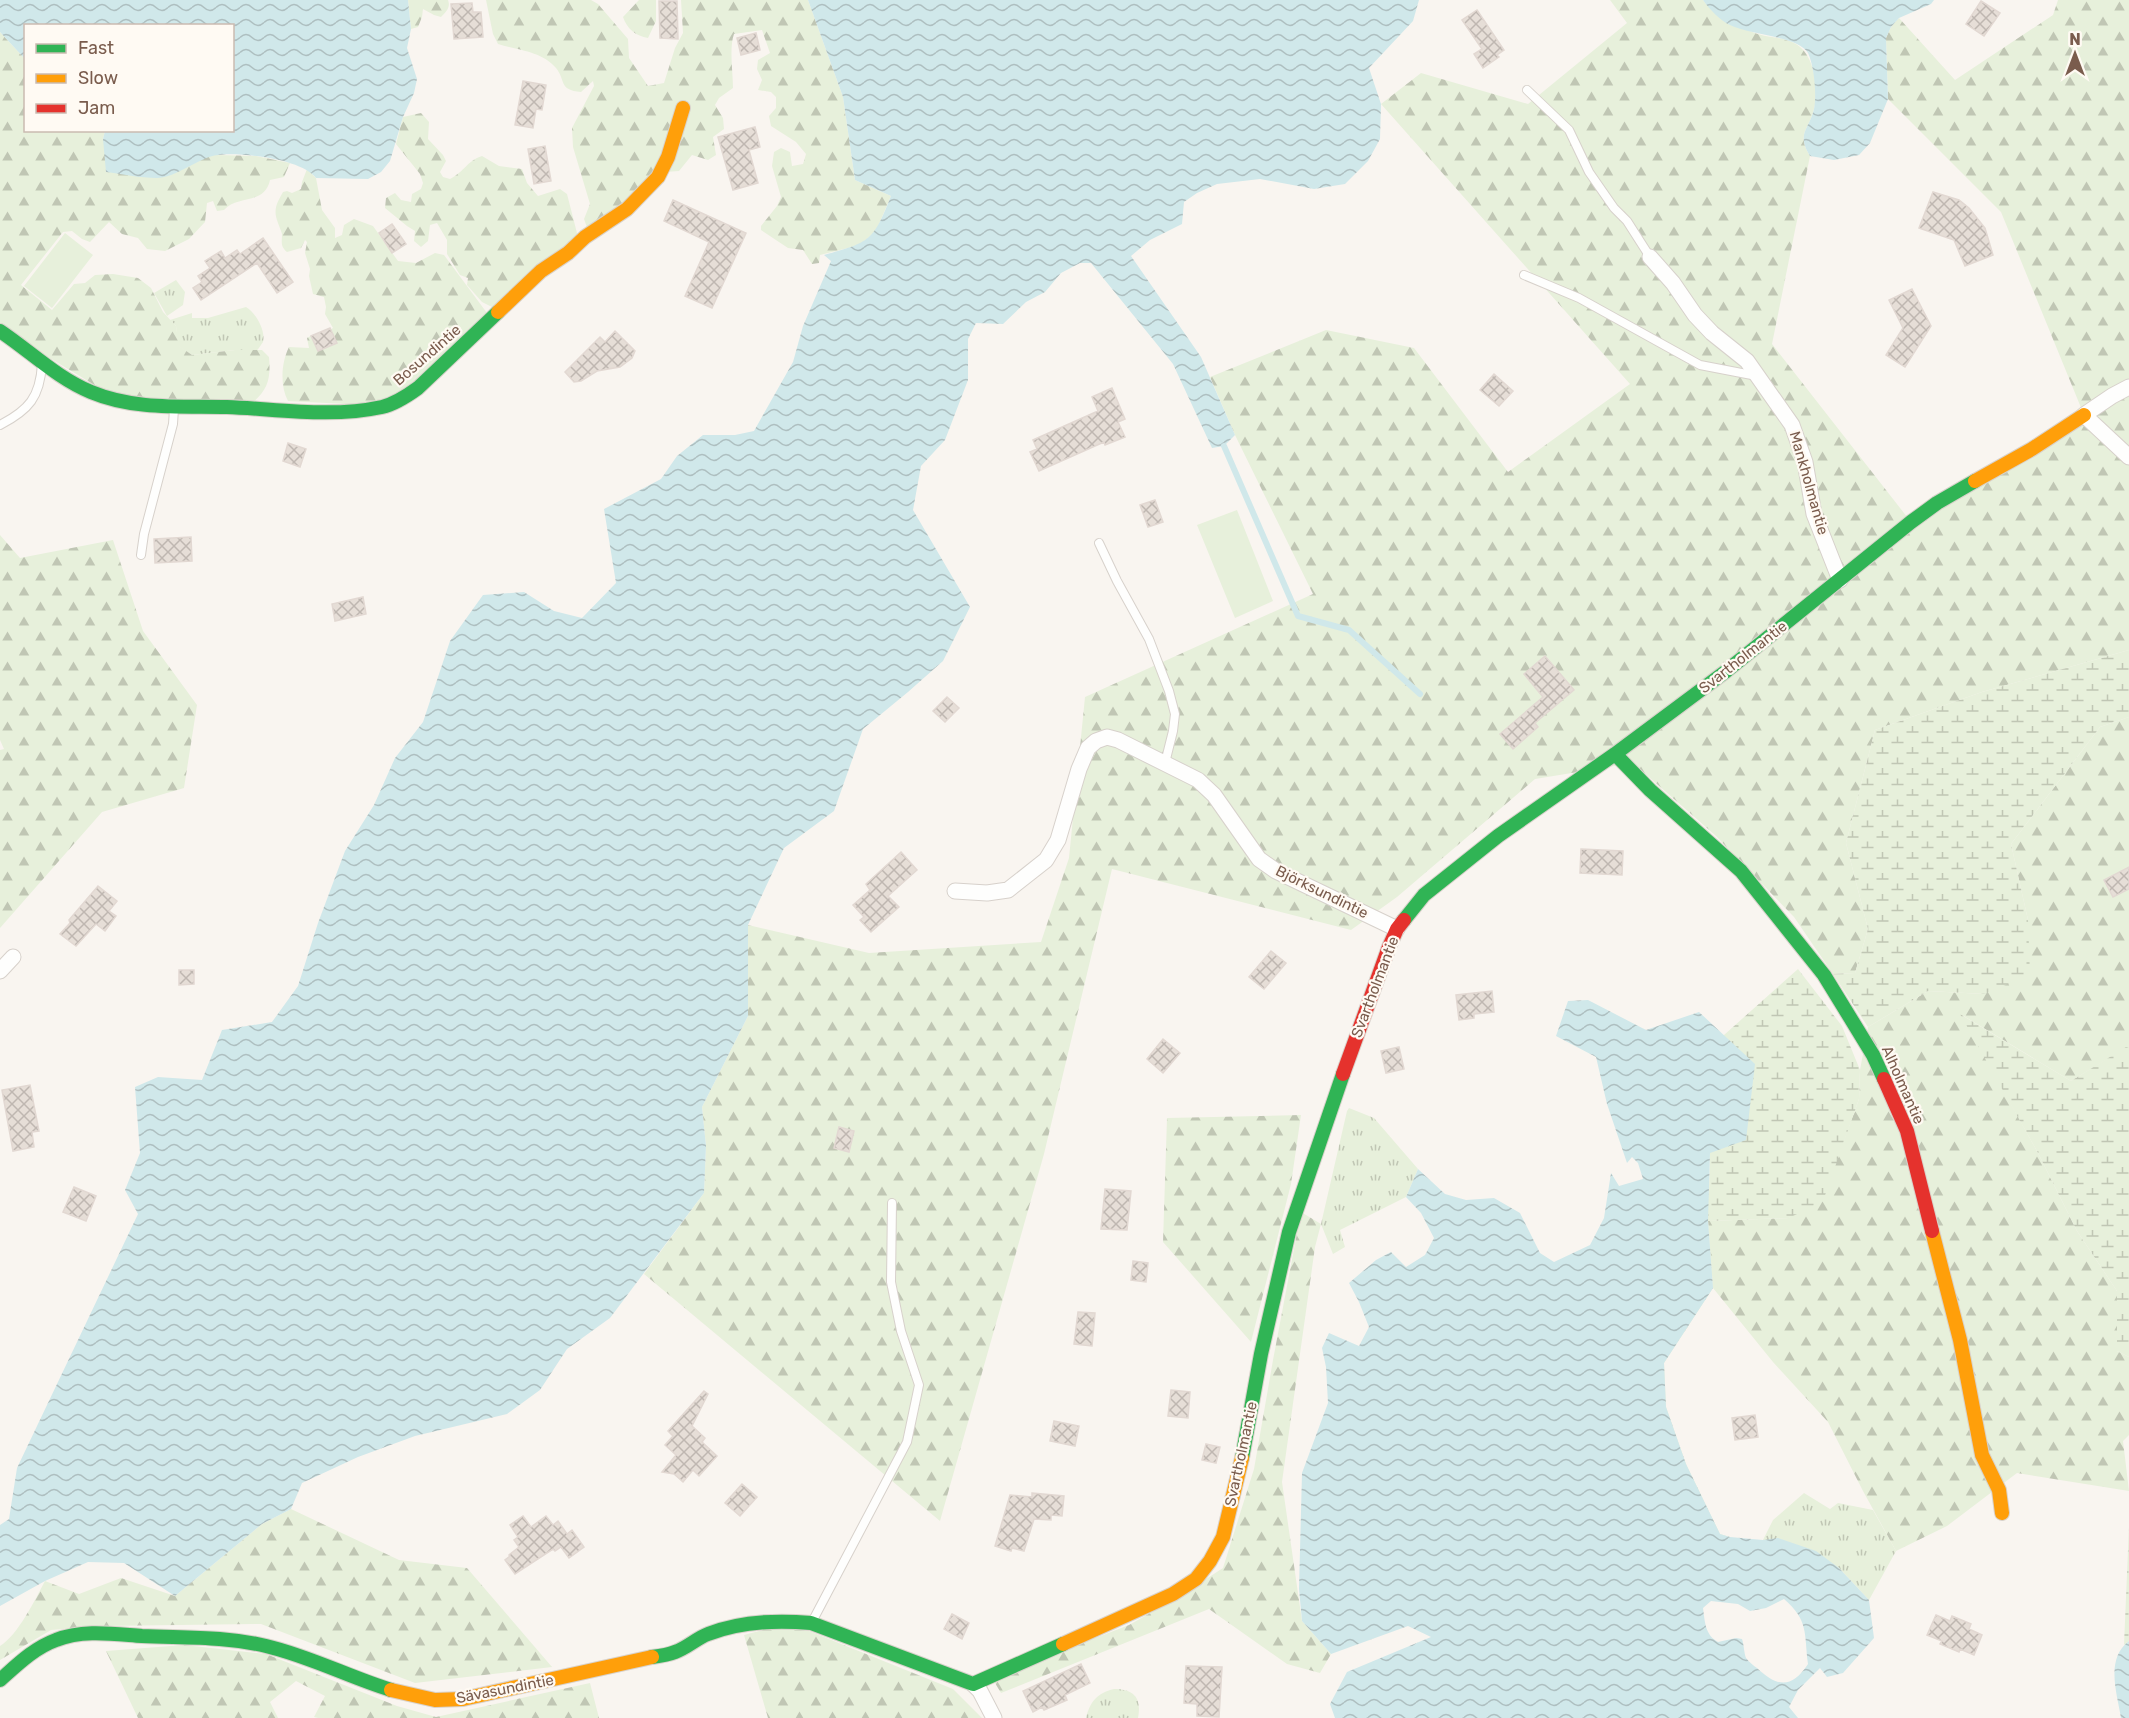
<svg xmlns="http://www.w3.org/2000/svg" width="2129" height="1718" viewBox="0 0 2129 1718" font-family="Rubik,sans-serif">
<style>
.grass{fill:url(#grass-tufts)}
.forest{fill:url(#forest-firs)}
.wetland{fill:url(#wetland-marsh)}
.pitch{fill:#e7f0db}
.water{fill:url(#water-waves);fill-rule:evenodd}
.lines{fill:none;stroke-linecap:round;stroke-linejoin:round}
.stream{stroke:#d0e8ea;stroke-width:6}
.building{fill:url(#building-cross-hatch);stroke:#e2d8d2;stroke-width:1.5}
.lane-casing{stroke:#d7d1cb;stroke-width:10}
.street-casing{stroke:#d7d1cb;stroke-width:17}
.fast-casing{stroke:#d9d2cb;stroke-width:16}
.slow-casing{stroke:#d9d2cb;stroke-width:16}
.jam-casing{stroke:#d9d2cb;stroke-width:16}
.lane{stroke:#fefefd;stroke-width:8}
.street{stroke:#fefefd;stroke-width:15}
.fast{stroke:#30b455;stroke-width:14}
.slow{stroke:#ff9f0a;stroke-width:14}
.jam{stroke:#e5322d;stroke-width:14}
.labels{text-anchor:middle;stroke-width:4.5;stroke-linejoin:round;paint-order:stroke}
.street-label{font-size:15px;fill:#7a5c4d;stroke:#fffaf3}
</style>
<defs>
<pattern id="grass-tufts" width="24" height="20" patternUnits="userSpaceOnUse" patternTransform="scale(1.5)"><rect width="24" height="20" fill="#e7f0db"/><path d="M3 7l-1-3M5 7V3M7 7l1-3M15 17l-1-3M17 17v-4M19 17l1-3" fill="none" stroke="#c0c6b4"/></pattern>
<pattern id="forest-firs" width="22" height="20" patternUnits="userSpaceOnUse" patternTransform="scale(1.5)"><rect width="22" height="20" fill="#e7f0db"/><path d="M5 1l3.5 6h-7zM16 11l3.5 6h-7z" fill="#c0c6b4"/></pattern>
<pattern id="wetland-marsh" width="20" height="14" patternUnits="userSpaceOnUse" patternTransform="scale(1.5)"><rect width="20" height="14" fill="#e7f0db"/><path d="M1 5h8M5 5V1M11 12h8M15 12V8" fill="none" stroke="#c0c6b4"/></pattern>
<pattern id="water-waves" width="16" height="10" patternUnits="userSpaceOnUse" patternTransform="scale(1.5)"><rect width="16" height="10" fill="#d0e8ea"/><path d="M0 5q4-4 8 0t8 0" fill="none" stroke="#aebfc0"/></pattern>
<pattern id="building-cross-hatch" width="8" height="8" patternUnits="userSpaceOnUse" patternTransform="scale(1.5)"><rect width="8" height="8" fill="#e6ded7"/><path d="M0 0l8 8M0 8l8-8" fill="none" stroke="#bfb7b1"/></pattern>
</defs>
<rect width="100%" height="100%" fill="#f9f5f0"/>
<path class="grass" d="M176,280L185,292L183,305L167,316L154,293Z
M246,307C255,312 266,330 263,342C262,343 258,350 257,350H235L192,355L178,346L176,326L170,320L192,313V318H208Z
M1349,1108L1374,1118L1418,1169L1406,1197L1340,1230L1345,1247L1333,1254L1321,1224L1347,1111Z
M1804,1493L1830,1509L1838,1503L1873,1510L1896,1551L1869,1600L1839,1568L1763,1540L1773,1520Z
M1114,1689C1134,1689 1142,1698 1138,1718H1086C1090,1702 1097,1693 1114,1689Z"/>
<path class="forest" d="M408,0H448C451,7 446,12 441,17L434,15L423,9L422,17L418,27L411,29Z
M486,0H591L598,4L628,39L629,58L648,86L664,83L675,48L683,33L681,0H808L843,97L855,180L891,196L876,231L860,245L820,255L819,263L812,264L803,250L788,248L761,230V226L777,206L781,197L772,166L774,152L781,148L790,152L792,166L803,164L806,154L796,142L771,126L769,116L776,108V97L771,92L758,90L762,80L757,69L758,60L770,53L762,30L734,34C729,48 733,72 733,88L719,98L715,105L723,118L724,129L713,137L716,155L708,160L692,155L679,171L665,172L588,230L584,219L590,204L573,147L572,128L594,86L593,81L581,92C558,90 566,80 556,68C542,51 517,50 498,44L493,34Z
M639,0H656V21L648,38C636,36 627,29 623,17Z
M1610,0H1703L1707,5C1721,14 1735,24 1750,31C1763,38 1781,36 1794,43C1815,53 1819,89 1814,109C1809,130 1796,133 1810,156L1772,344L1911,522L2084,415L2001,212L1888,99L1886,38L1891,27L1899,18L1955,80L2053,15L2058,0H2129V650L1982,692L1875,730L1846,843L1868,929L1855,973L1833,974L1794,917L1716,836L1633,763L1535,779L1397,897L1351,930L1112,869L1044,1154L940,1521L644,1274L704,1193L706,1146L702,1107L748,1016V925L869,953L1041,942L1069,858L1085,697L1313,594L1235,435L1210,377L1326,330L1414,348L1508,472L1630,384L1381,104L1421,73L1528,104L1627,23Z
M0,32L25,59L26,130L105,131L103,139L217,155L256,156L290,163L284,177L270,180C265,205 237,195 224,210L217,211L213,201L207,203L205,222L189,239L165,251L147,249L138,238L122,234L109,222L90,242L82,239L72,231L63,232L21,285L52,310L74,284L85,283L95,275L113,274L138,278L151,288L163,312L176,326L179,346L192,355L235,350H262L269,357C271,379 268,390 251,404L116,398L0,328Z
M421,113L429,122L428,139L443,155L446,161L440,172L443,177L450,179C465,171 467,161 482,156L499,166L522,169L527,183L538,196L560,189L567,194L578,237L492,307L482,302L467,285L468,278L460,275L447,254V240L437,223L430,225L428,241L421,247L414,241L415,231L407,226L385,208L386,198L395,193L401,200L411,202L412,194L421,189L423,183L420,174L396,144L403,117Z
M307,169L316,178L322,210L335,228V238L342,235L344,225L354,219L373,226L398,261L416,263L435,253L444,255L487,313L418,386L365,405L288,401C280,386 281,363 289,347L309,348L307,338C315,333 324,333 333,328L325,314L326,307L324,297L313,294L309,276L310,269L305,253L307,242L305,240L301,248L287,252C280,246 282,242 282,234C281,230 278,224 277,220C273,209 278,201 283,192L287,191L292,193L301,189L302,182Z
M0,535L20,558L113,540L143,631L197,705L184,788L102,812L0,928V750L4,749L0,740Z
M2129,717V1048H2126L2071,1081L1962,1015L2038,1153L2077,1231L2117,1291V1351L2129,1357V1435L2123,1441L2129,1491L2017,1473L1947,1526L1896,1551L1863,1491L1828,1422L1773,1362L1713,1288L1708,1221L1789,1218L1843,1143L1859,1099L1860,1070L1868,1027L1928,991L1984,994L2028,920L2011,844L2100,727Z
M1301,1115L1291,1184L1251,1342L1163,1242L1167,1118Z
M1301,1212L1321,1224L1315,1247L1282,1482L1302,1621L1331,1654L1320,1673L1287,1664L1209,1609L1001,1693L992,1678L1129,1625L1177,1598L1223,1568L1254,1469L1273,1360Z
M291,1509L399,1560L467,1568L552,1667L415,1683L261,1624L100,1626L51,1630L0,1660V1646C18,1635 35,1600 45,1581L79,1594L121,1578L175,1596L262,1524Z
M775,1627L809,1631L953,1689L982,1718H768L744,1635Z
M184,1645L266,1654L397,1706L436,1717L590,1683L599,1718H318L314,1717L325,1696L296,1681L270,1702L278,1718H138L106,1651Z"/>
<path class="wetland" d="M2129,650V717L2100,727L2011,844L2028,920L2030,975L1984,994L1928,991L1868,1027L1833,974L1855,973L1868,929L1846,843L1875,730L1982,692Z
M1798,969L1842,1026L1860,1070L1859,1099L1823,1201L1789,1218L1708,1221L1713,1288L1664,1363L1666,1407L1686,1464L1720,1534L1730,1537L1724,1552L1632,1390L1709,1192L1710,1153L1724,1035Z
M1960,1014L2071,1081L2126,1047L2129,1048V1357L2117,1351V1291L2077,1231L2038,1153Z
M2129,1526V1641L2124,1645Z"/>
<path class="pitch" d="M65,233L93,255L52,308L24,286Z
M1237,510L1273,601L1235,618L1197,525Z"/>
<path class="water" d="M0,0H408L411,29L407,48L417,79L414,93L403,117L390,161L381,172L368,179L316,178C302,159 241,152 218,155C199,157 176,178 157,178C140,178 122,174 106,172L103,139L105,131L232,130V26H26L25,59L0,32Z
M808,0H1419L1413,21L1369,68L1381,104L1380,139L1368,161L1345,184L1314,189L1260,179L1217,184L1197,193L1184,202L1182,224L1150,240L1131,256L1201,357L1235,435L1224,446L1212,448L1173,364L1091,263H1080L1061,273L1045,292L1026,302L1003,324L976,323L968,339V380L945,440L921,466L913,510L970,607L943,661L908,692L863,729L834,811L784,848L748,925V1016L702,1107L706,1146L704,1193L610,1318L567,1349L540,1390L507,1414L415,1436L358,1457L302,1483L291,1509L262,1524L175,1596L124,1563L88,1562L45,1581L0,1606V1525L9,1519L17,1468L138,1214L125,1190L140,1153L135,1087L158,1077L202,1080L222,1030L272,1022L298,986L318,923L345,851L374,805L395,758L423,722L450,641L483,595L524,592L554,611L582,618L616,583L604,509L661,479L677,456L703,435H735L754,431L793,362L803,326L831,261L824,255C871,242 873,241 891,196L855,180L843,97Z
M1703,0H1934L1931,4L1899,18L1891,27L1886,38L1888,99L1870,143L1859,155L1834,160L1810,156C1796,133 1809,130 1814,109C1817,95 1814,65 1808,53C1798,36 1749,35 1730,25C1721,21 1709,9 1703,0Z
M1588,1000L1646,1030L1699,1012L1755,1064L1746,1140L1710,1153L1708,1221L1713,1288L1664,1363L1666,1407L1686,1464L1720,1534L1730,1537L1763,1540L1778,1538L1816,1551L1839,1568L1869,1600L1874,1638L1843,1673L1827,1677L1820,1668L1798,1690L1789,1707L1798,1718H1335L1330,1704L1347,1672L1431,1637L1408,1626L1331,1654L1302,1621L1299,1589L1302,1473L1328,1403L1326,1367L1322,1348L1329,1333L1359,1346L1369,1327L1359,1302L1349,1283L1376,1260L1391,1252L1406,1267L1425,1255L1434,1238L1421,1213L1406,1197L1418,1169L1445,1194L1466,1200L1494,1198L1520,1213L1540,1253L1554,1262L1590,1245L1604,1218L1611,1173L1619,1186L1643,1179L1638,1163L1632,1157L1627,1163L1607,1104L1596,1057L1556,1036L1568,1001ZM1784,1599C1809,1621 1804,1633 1808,1664C1792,1688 1778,1688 1757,1668C1754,1666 1749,1662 1746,1658C1744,1653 1744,1645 1742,1639L1736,1638L1718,1642C1705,1635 1705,1622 1703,1608L1711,1601L1738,1604L1750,1611L1766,1608Z
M2129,1641V1718H2121C2117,1693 2105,1659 2129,1641Z"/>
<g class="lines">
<path class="stream" d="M1224,446L1298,616L1349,630L1420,694"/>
</g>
<path class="building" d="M659,1H677L678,39L660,38Z
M1981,1L2000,13L1984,36L1966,24Z
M472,3L473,12H481L483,37L454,39L451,4Z
M1477,10L1504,50L1497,55L1499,57L1483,68L1474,54L1482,49L1462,20Z
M756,33L760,50L741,55L737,38Z
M523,81L546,85L542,110L536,109L533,128L515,125Z
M755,127L760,147L749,150L758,183L733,190L718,137Z
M545,146L551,181L534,184L528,149Z
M1933,192L1959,200L1969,208L1985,228L1993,255L1965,266L1954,240L1919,228Z
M673,200L746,233L712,308L685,296L709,242L664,221Z
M392,224L406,244L392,253L379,233Z
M263,238L293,282L277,293L257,263L201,300L193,288L202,282L198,276L210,268L205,261L221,251L225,258L237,250L240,254Z
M1912,289L1931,326L1905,367L1886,355L1903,328L1889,300Z
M330,328L337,343L318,351L311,336Z
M615,331L635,351L632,358L620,367L597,371L581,381L574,382L565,372L600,337L605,342Z
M1494,374L1513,391L1499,406L1480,390Z
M1112,388L1125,419L1118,422L1125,437L1105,445L1104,442L1039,471L1030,452L1037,449L1033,440L1098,411L1092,397Z
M288,443L306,449L300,467L283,461Z
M1155,500L1163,522L1148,527L1140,505Z
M191,537L192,561L155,563L154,539Z
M363,597L366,614L335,621L332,604Z
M1545,656L1574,690L1535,723L1538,727L1513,749L1500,734L1543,697L1524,674Z
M947,697L959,708L945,722L933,711Z
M1581,849L1623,851L1622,875L1580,873Z
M901,852L917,870L888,896L899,907L871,932L860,920L864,917L853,905L870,890L866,884Z
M2129,867V889L2113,897L2104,880Z
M98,886L117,901L109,911L116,916L105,931L96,924L76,946L60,934L70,923L69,920Z
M1271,951L1286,963L1264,989L1249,977Z
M179,970H194V984L179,985Z
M1492,991L1494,1012L1474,1014V1018L1459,1020L1456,995Z
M1163,1039L1180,1053L1163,1073L1147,1059Z
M1399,1047L1404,1069L1386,1073L1381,1051Z
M30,1085L39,1131L32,1132L34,1147L13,1151L2,1090Z
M839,1127L854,1131L849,1152L834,1148Z
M74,1187L96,1196L86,1221L63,1212Z
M1105,1189L1131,1191L1127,1230L1101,1229Z
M1133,1261L1148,1263L1146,1282L1131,1280Z
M1078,1312L1095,1313L1092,1346L1074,1344Z
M1171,1390L1190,1392L1188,1418L1168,1416Z
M704,1391L708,1394L692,1426L705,1438L702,1442L717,1456L699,1476L693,1470L683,1482L674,1474L662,1472L676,1455L665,1445L673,1436L668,1431Z
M1755,1415L1758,1437L1735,1440L1732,1418Z
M1054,1421L1079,1426L1075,1446L1050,1441Z
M1206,1444L1220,1447L1216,1463L1202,1460Z
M742,1484L757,1497L740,1516L725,1503Z
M1032,1493L1064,1496L1062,1516L1051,1515V1520L1034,1519L1024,1551L1012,1548L1011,1551L995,1546L1010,1495L1032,1497Z
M523,1516L531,1527L546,1516L553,1525L558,1521L567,1534L572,1530L584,1547L569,1558L561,1547L555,1551L553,1549L515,1574L505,1560L510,1556L509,1555L519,1547L514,1540L518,1537L510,1525Z
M952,1614L969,1623L962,1639L944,1629Z
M1936,1615L1950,1621L1952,1616L1971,1624L1969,1629L1982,1635L1974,1655L1960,1649L1959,1652L1940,1644L1942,1641L1927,1635Z
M1081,1664L1090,1683L1065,1695L1067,1700L1044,1710L1042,1707L1033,1712L1023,1691Z
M1186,1666L1222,1667L1219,1717L1197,1716V1704L1184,1703Z"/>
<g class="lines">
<g class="lane-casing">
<path id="lane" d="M1527,90L1569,130L1589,172L1614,208L1627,221L1650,257
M1524,275L1579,298L1700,365L1757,376
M0,425C29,410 40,397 42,364
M1099,543L1117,581L1149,639L1169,691L1175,714L1173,731L1165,763
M141,555L144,534L173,424L174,409
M812,1622L907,1442L919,1385L901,1331L891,1282L892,1203"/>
</g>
<g class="street-casing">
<path id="street" d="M1650,257L1673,283L1695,315L1712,333L1747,361L1792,425L1805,462L1814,514L1840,580
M2129,387L2112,396L2084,415L2129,457
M955,891L987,893L1008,890L1046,860L1058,840L1079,769L1088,748L1096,741L1107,737L1118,740L1198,780L1214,795L1259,859L1276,871L1397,929
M0,971L13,957
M973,1684L980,1691L994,1718"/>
</g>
<g class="fast-casing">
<path id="fast" d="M0,331C30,351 57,378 91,392C134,410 181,406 227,407C278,409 331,418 382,407C395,404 407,396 418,388L498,312
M1615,754L1650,790L1741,871L1824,975L1873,1055L1884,1079
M1404,920L1424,895L1498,836L1615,754L1725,672L1911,522L1937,503L1975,481
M1242,1458L1261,1354L1289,1232L1343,1074
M652,1657C660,1656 668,1655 675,1652C687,1648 697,1638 708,1634C741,1621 777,1620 811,1623L973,1684L1063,1644
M0,1680C17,1665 34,1648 56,1640C83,1629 114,1634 142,1636C183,1638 225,1636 266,1646C309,1656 349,1677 391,1690"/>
</g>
<g class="slow-casing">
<path id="slow" d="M498,312L541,271L568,253L585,237L627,209L658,177L668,157L683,108
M1975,481L2032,449L2084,415
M1932,1231L1960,1340L1982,1455L1999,1490L2002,1513
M1063,1644L1173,1594L1196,1579L1210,1561L1223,1537L1242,1458
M391,1690L435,1700L463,1699L652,1657"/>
</g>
<g class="jam-casing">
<path id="jam" d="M1343,1074L1389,947L1397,929L1404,920
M1884,1079L1907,1131L1932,1231"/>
</g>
<use href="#lane" class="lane"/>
<use href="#street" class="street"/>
<use href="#fast" class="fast"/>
<use href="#slow" class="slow"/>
<use href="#jam" class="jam"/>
</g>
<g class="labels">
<g class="street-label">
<text transform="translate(427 355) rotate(-41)" y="5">Bosundintie</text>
<text transform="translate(1809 483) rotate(74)" y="5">Mankholmantie</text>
<text transform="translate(1743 657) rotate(-38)" y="5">Svartholmantie</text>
<text transform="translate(1322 892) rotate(26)" y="5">Björksundintie</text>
<text transform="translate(1375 987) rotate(-69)" y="5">Svartholmantie</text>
<text transform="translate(1903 1085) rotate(66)" y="5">Alholmantie</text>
<text transform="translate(1241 1454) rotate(-78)" y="5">Svartholmantie</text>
<text transform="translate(505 1689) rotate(-11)" y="5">Sävasundintie</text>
</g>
</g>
<rect x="24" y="24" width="210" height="108" fill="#fffaf3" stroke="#cabbb1" stroke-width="1.5"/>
<rect x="36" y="44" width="30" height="9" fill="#30b455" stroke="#cabbb1" stroke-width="1.5"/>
<text x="78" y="54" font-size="18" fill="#7a5c4d">Fast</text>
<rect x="36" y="74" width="30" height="9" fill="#ff9f0a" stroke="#cabbb1" stroke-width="1.5"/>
<text x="78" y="84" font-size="18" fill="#7a5c4d">Slow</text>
<rect x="36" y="104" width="30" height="9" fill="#e5322d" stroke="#cabbb1" stroke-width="1.5"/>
<text x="78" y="114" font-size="18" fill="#7a5c4d">Jam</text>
<g transform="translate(2075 54)" stroke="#fffaf3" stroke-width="4.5" paint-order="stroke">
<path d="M0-4.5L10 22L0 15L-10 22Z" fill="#7a5c4d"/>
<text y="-9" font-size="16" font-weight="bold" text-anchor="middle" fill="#7a5c4d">N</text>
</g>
</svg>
